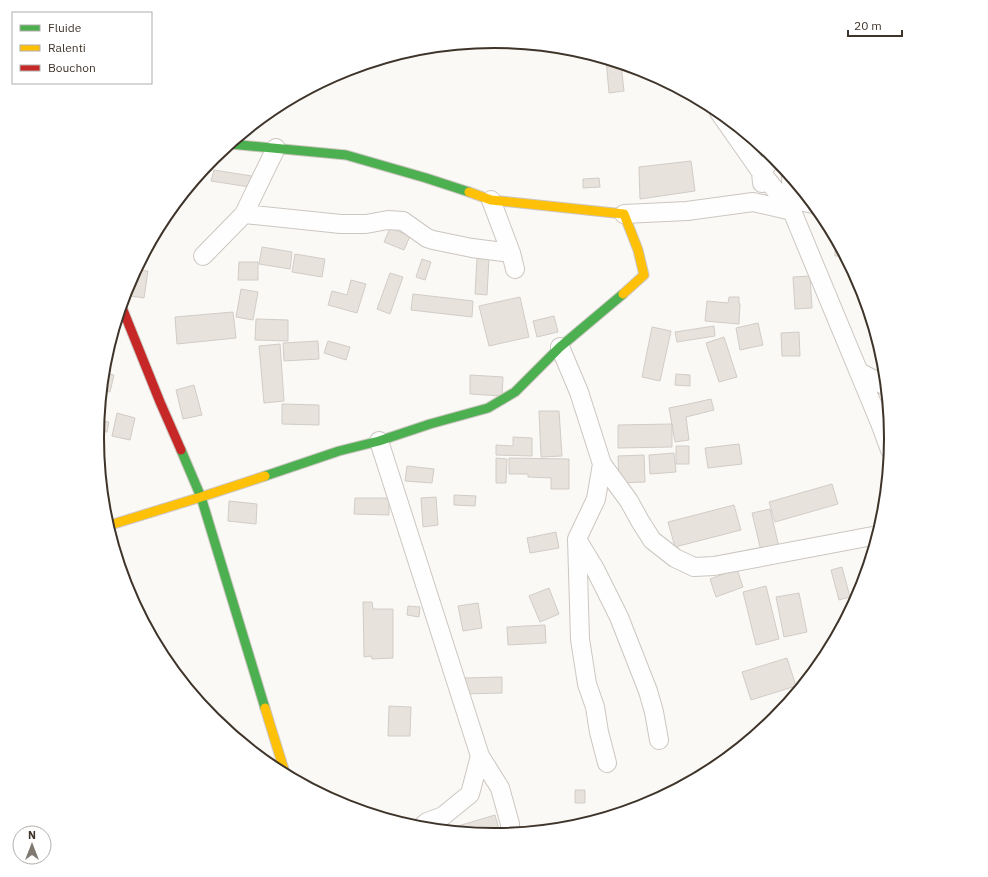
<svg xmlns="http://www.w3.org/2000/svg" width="988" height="877" viewBox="0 0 988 877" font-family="'IBM Plex Sans',sans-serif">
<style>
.building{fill:#e8e2dc;stroke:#d2ccc6}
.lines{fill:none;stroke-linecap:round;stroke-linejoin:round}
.street-casing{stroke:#ccc6c0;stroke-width:20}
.fast-casing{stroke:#ccc6c0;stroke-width:11}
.slow-casing{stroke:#ccc6c0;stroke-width:11}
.jam-casing{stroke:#ccc6c0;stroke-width:11}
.street{stroke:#fefefe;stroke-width:18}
.fast{stroke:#4caf50;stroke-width:9}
.slow{stroke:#ffc107;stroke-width:9}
.jam{stroke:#c62828;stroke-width:9}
.rim{fill:none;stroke:#3e342a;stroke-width:2}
</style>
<rect width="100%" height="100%" fill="#fbf9f6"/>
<path class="building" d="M606,59L621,64L624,91L609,93Z
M691,161L695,191L640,199L639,167Z
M214,170L258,177L256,188L211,181Z
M599,178L600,187L583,188V179Z
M390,228L410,236L404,250L384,242Z
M835,245H839L845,256H835Z
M262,247L292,252L290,269L259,264Z
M295,254L325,259L322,277L292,272Z
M477,258H489L487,295L475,294Z
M422,259L431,262L425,280L416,277Z
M239,262H258V280H238Z
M136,270L148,271L144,298L124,295L127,286Z
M853,271L857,279H853Z
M390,273L403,277L390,314L377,309Z
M810,276L812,308L795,309L793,277Z
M351,280L366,284L357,313L328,305L332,291L347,295Z
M241,289L258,292L253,320L236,317Z
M413,294L473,301L472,317L411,310Z
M520,297L529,337L489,346L479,306Z
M729,297H739V303L740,304L739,324L705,321L707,301L728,303Z
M233,312L236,338L177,344L175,317Z
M554,316L558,332L537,337L533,321Z
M256,319L288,320V341L255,340Z
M758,323L763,345L740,350L736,328Z
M714,326L715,336L677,342L675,332Z
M652,327L671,331L660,381L642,377Z
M799,332L800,356H782L781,333Z
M724,337L737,377L719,382L706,343Z
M318,341L319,359L284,361L283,343Z
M328,341L350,347L346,360L324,353Z
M280,344L284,401L264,403L259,346Z
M103,373L114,375L110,392L101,390Z
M676,374L690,375V386L675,385Z
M470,375L503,377L502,396L470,394Z
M194,385L202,415L183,419L176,390Z
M711,399L714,410L686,417L689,440L675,442L669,408L684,405Z
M282,404L319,405V425L282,424Z
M539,411H559L562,456L541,457Z
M117,413L135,418L130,440L112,436Z
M98,420L109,422L107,432L97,430Z
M672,424V447L618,448V425Z
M513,437L532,438V456L496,455V445L513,446Z
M739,444L742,464L708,468L705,448Z
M676,446H689V464H676Z
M674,453L676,472L650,474L649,455Z
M644,455L645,482L619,483L618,456Z
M496,458L507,459L506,483H496Z
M509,458L569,459V489H551V478L528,477V474H509Z
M407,466L434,469L432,483L405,481Z
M832,484L838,504L775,522L769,502Z
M454,495L476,496L475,506L454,505Z
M436,497L438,525L423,527L421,498Z
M355,498H389V515L354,514Z
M229,501L257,504L256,524L228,521Z
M734,505L741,530L675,547L668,522Z
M770,509L779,547L761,551L752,513Z
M556,532L559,548L530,553L527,538Z
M842,567L850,597L839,600L831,570Z
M737,569L743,587L716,597L710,579Z
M766,586L779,639L756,645L743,592Z
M549,588L559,614L540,622L529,596Z
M799,593L807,632L784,637L776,597Z
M363,602H372L373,609H393V658L372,659L371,656L364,657Z
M478,603L482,628L463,631L458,606Z
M408,606L420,607L419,617L407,615Z
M545,625L546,643L508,645L507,627Z
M787,658L796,686L751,700L742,672Z
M502,677V693L464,694V678Z
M389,706L411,707L410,736H388Z
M575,790H585V803H575Z
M495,815L500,833H501L502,835L494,836L460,833L458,826Z"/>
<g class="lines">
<g class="street-casing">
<path id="street" d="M719,112L761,172L792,211
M791,176L792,211L880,423L890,450
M762,183L761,172L774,156
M791,199L813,204
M491,200L511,253L515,269
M244,214L341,224H366L388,220L403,221L427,238L433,240L472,248L511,253
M624,214L687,211L753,202L792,211
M203,256L244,214L276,148
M560,347L579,392L602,464L596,499L577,539L580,639L587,684L595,707L599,732L607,763
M859,372L886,386
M379,441L480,756L470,794L443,816L427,822L419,829
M602,464L629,501L640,521L652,540L675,558L694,567L714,566L878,535
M578,541L595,569L619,617L648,691L654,712L659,740
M480,756L500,788L510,824V834"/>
</g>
<g class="fast-casing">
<path id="fast" d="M230,144L346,155L426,178L469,192
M181,450L201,497L265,708
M265,476L339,451L379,441L430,424L488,408L515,392L560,347L623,294"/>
</g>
<g class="slow-casing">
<path id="slow" d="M469,192L491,200L624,214L638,250L644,275L623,294
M107,526L201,497L265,476
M265,708L286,776"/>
</g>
<g class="jam-casing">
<path id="jam" d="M121,305L160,402L181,450"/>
</g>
<use href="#street" class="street"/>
<use href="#fast" class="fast"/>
<use href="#slow" class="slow"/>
<use href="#jam" class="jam"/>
</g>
<path d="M0 0H988V877H0ZM104 438a390 390 0 1 1 780 0a390 390 0 1 1-780 0Z" fill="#fff" fill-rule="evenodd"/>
<path class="rim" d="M104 438a390 390 0 1 1 780 0a390 390 0 1 1-780 0Z"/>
<rect x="12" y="12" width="140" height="72" fill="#ffffff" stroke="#b2aeaa"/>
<rect x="20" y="25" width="20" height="6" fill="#4caf50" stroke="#b2aeaa"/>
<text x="48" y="32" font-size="12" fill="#3e342a">Fluide</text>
<rect x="20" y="45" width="20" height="6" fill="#ffc107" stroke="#b2aeaa"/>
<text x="48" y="52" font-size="12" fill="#3e342a">Ralenti</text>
<rect x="20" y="65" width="20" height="6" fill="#c62828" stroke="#b2aeaa"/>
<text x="48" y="72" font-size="12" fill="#3e342a">Bouchon</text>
<g transform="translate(32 845)"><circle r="19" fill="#ffffff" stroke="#b2aeaa"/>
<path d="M0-3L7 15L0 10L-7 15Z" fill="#807971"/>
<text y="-6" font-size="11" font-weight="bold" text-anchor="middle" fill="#3e342a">N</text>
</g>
<path d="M848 30v6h54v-6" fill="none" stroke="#3e342a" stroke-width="2"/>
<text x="854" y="30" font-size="12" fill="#3e342a" stroke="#ffffff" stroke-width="3" paint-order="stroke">20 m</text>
</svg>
